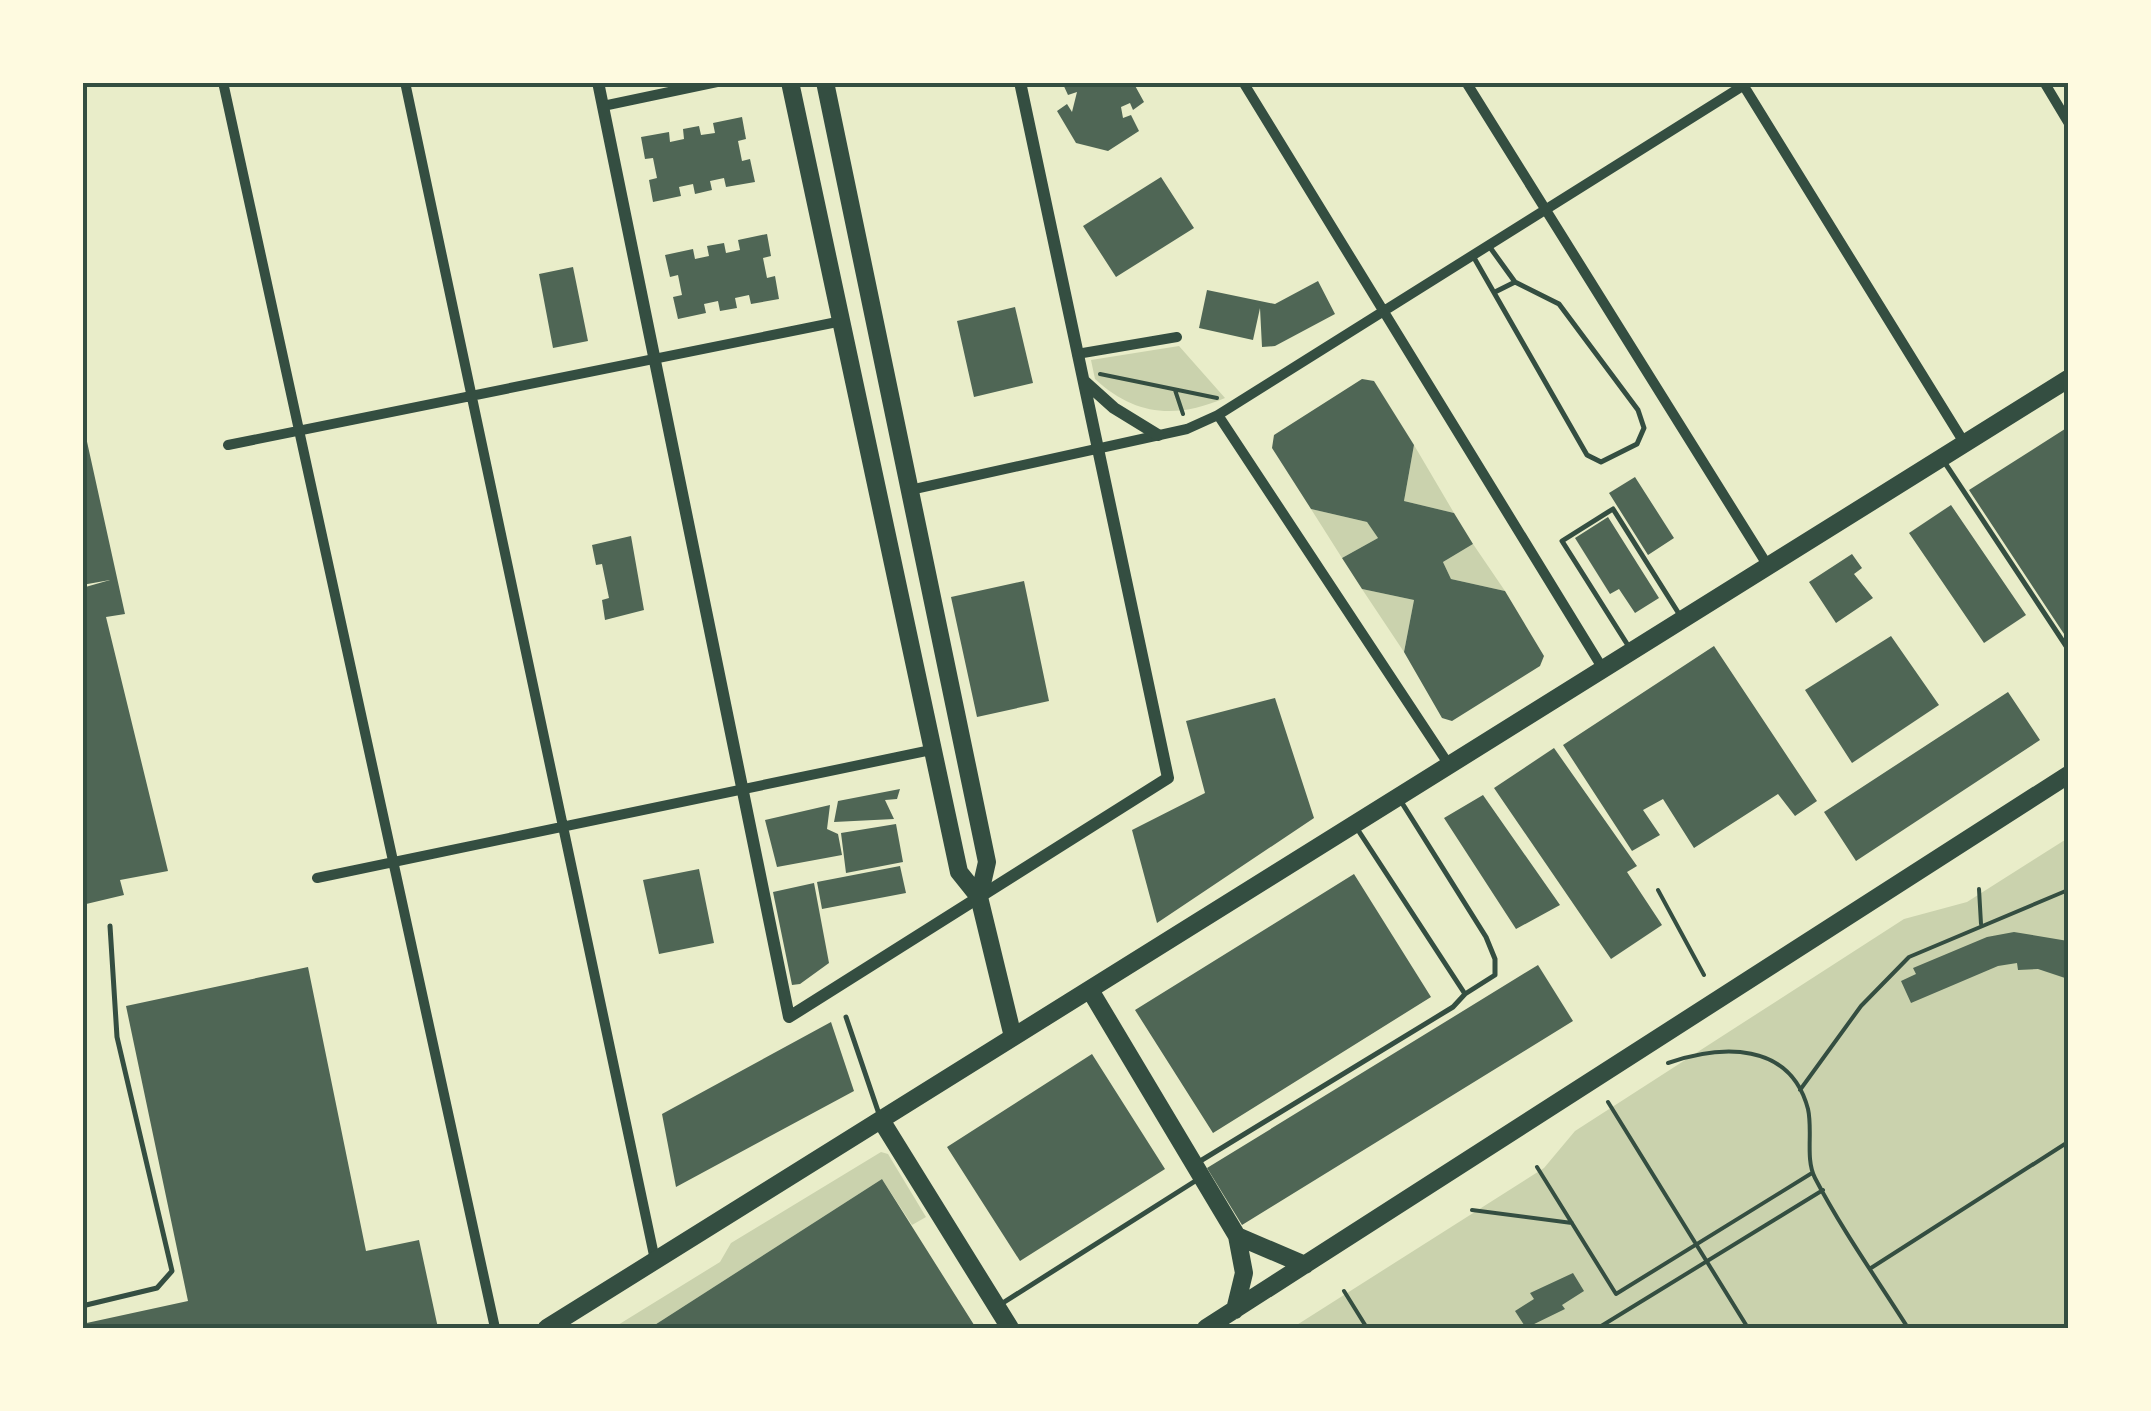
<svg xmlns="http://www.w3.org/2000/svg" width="2151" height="1411" viewBox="0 0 2151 1411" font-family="'Fira Sans',sans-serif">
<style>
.green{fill:#cad2ad}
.building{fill:#4f6655}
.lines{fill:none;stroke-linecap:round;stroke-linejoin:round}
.path{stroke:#344e41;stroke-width:4}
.service{stroke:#344e41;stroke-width:5}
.minor{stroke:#344e41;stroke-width:10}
.tertiary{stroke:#344e41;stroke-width:12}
.primary{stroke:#344e41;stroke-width:18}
.neatline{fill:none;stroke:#344e41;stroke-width:4}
</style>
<rect width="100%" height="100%" fill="#e9edc9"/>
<path class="green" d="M1179,346L1225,398C1176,419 1135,416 1095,379L1091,360Z
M1414,445L1454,513L1404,501Z
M1311,509L1367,522L1378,538L1342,558Z
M1473,544L1505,591L1451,579L1443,562Z
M1362,589L1414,600L1404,652Z
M2068,838V1328H1292L1544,1168L1575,1131L1904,919L1967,902Z
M881,1152L888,1154L926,1217L912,1225L882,1179L650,1328H593H613L720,1262L731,1243Z"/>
<path class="building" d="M1062,82H1133L1144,102L1133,110L1130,103L1121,107L1123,118L1131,115L1139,131L1108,151L1076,143L1057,111L1067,104L1072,112L1077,92L1068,95Z
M742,117L746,139L738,141L742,161L750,159L755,182L726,187L724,178L710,181L712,190L695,194L693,184L679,187L681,196L653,202L649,180L657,178L653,158L645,159L641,137L669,132L670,142L684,139L683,129L699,126L701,135L715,133L713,123Z
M1161,177L1194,228L1116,277L1083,226Z
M767,234L771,256L763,258L767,278L775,276L779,299L751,304L749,295L735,298L737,308L720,311L718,301L704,304L706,313L678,319L673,297L682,295L678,275L670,277L665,255L693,249L695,259L709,256L707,246L724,243L726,253L740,250L738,240Z
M573,267L588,341L553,348L539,274Z
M1318,281L1335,314L1275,346L1262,347L1260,308L1253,340L1199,328L1207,290L1275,304Z
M1015,307L1033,383L974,397L957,321Z
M1362,379L1374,381L1414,445L1404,501L1454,513L1473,544L1443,562L1451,579L1505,591L1544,656L1540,666L1452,721L1442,718L1404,652L1414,600L1362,589L1342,558L1378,538L1367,522L1311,509L1272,448L1274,435Z
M2068,427V640L1969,490Z
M84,428L125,614L106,617L168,871L120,880L124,895L82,905V588L110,580L82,585Z
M1635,477L1674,538L1648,555L1609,493Z
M1951,505L2026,615L1984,643L1909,533Z
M1608,517L1659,598L1635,613L1619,589L1610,594L1575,538Z
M631,536L644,610L605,620L602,600L609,598L602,564L596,565L592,545Z
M1852,554L1862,568L1854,574L1873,598L1836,623L1809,582Z
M1024,581L1049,701L977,717L951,597Z
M1891,636L1939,705L1852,763L1805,690Z
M1714,646L1817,801L1795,816L1778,794L1694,848L1663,799L1643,810L1660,835L1632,851L1563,745Z
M2008,692L2040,740L1856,861L1824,812Z
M1275,698L1314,818L1157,923L1132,830L1205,793L1186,721Z
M1554,748L1637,866L1627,872L1662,925L1611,959L1494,788Z
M900,789L897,799L885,800L894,819L834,822L838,801Z
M1483,795L1560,905L1516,929L1444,818Z
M830,805L827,829L838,834L842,855L777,867L765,820Z
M896,824L903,862L846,873L841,833Z
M900,866L906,893L822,909L817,882Z
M699,869L714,943L659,954L643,880Z
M1354,874L1431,997L1213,1133L1135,1010Z
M814,883L829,963L800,984L792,985L773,892Z
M2014,932L2068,941V979L2038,969L2018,970L2017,963L1998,966L1911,1003L1901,981L1916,974L1913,968L1987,937Z
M1538,965L1573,1021L1242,1225L1207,1168Z
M308,967L366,1251L419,1240L438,1328H82V1324L188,1301L126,1006Z
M831,1022L854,1091L676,1187L662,1114Z
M1092,1054L1165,1169L1020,1261L947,1147Z
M882,1179L976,1328H650Z
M1573,1273L1584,1291L1562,1305L1565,1309L1526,1328L1515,1311L1534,1299L1530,1293Z"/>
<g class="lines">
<path class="path" d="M1100,374L1217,398
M1175,390L1183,414
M1979,889L1981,924
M1658,890L1704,975
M1668,1063C1721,1045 1790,1041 1808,1109C1813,1131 1805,1159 1815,1178C1842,1230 1877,1279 1908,1328
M1800,1090L1861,1006L1909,957L2068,890
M1608,1102L1748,1328
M1537,1167L1616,1294L1812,1173
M1472,1210L1572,1223
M1871,1268L2068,1142
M1344,1291L1367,1328
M1598,1328L1823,1190"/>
<path class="service" d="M1473,256L1587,455L1601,462L1637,444L1644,428L1638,410L1559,304L1515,282L1489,246
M1495,292L1515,282
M1943,460L2068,649
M1629,647L1562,541L1613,509L1681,617
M1356,827L1465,994L1495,975V959L1486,937L1402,803
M846,1017L879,1114
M1197,1163L1453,1007L1465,994
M82,1306L157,1288L172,1271L117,1037L110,926
M998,1306L1200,1178"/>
<path class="minor" d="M223,82L495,1328
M405,82L655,1260
M1243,82L1603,669
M1466,82L1768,566
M2044,82L2068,122
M1742,83L1965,444
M603,106L717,82
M1077,354L1177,337
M1218,415L1449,765
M228,445L837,322
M910,490L1187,429L1218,415L1749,82
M317,878L931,750"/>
<path class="tertiary" d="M598,82L789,1017L1168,778L1020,82
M1084,381L1114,408L1158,435"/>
<path class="primary" d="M790,82L959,872L979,897L1013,1037
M825,82L987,862L979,897
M1090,990L1237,1236L1244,1273L1235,1310
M881,1120L1010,1328
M1237,1236L1305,1265
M547,1328L2068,379
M1206,1328L2068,775"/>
</g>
<rect width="2151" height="1411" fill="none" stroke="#fefae0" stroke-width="170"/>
<rect x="85" y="85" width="1981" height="1241" class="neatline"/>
</svg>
